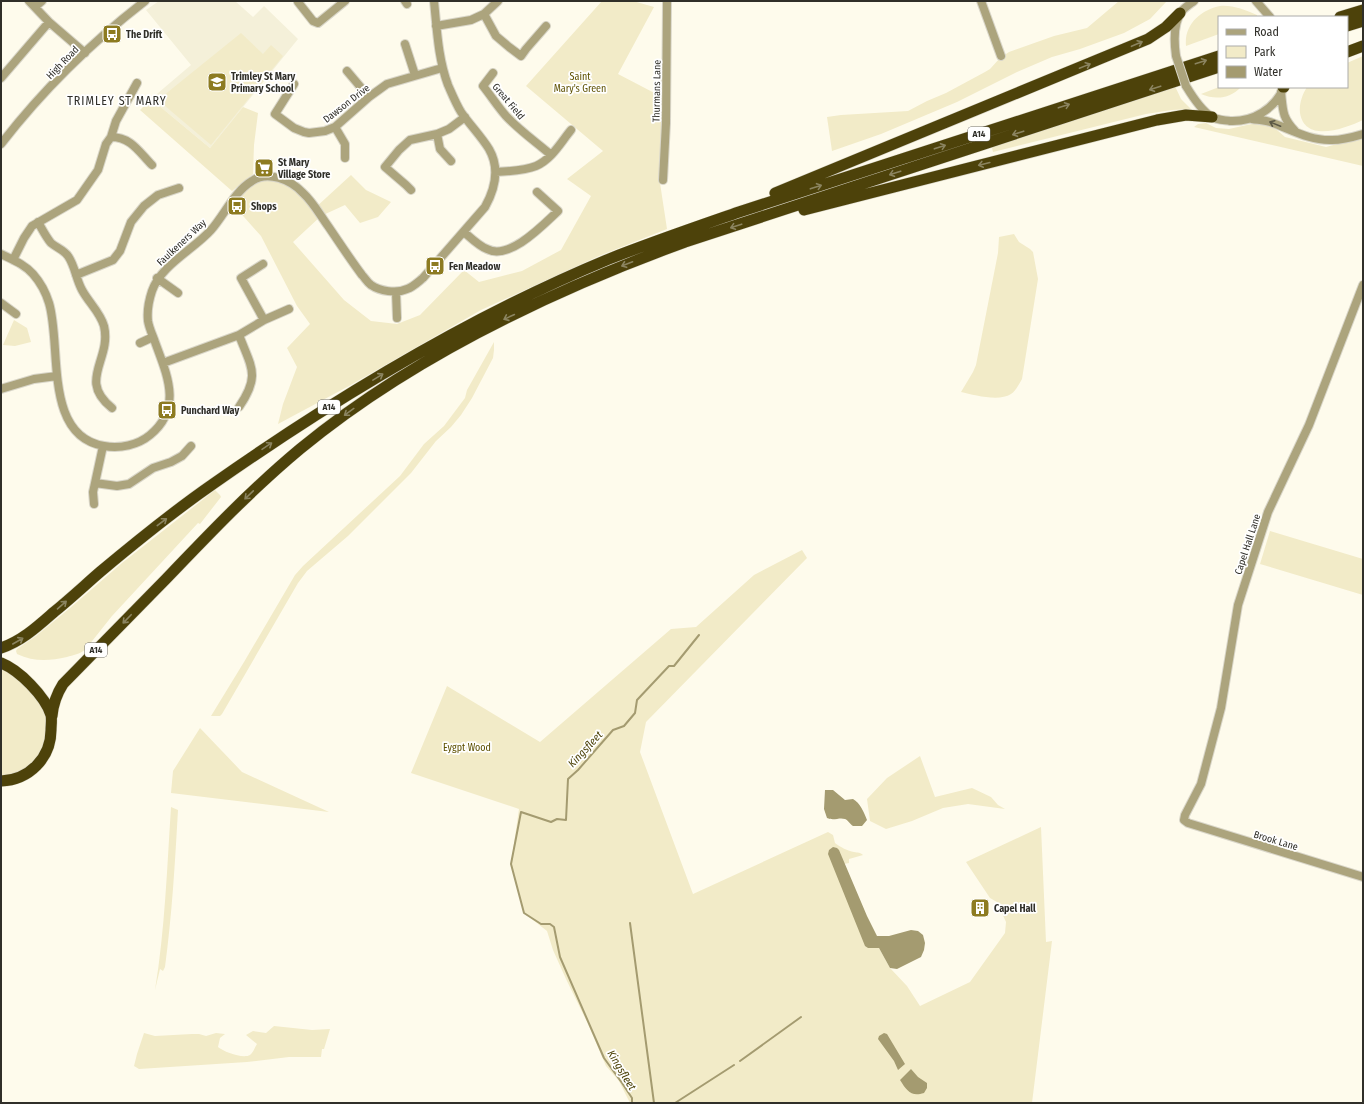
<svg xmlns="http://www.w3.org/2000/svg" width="1364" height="1104" viewBox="0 0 1364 1104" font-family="'Fira Sans Condensed',sans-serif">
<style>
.built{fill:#f4f0d9}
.green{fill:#f2ebc8}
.water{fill:#a49b70}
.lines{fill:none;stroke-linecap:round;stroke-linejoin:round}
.stream{stroke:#a49b70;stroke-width:2}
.minor-casing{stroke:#d9d6c9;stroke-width:10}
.highway-casing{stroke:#d9d6c9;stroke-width:12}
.minor{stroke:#aca47d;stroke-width:8}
.highway{stroke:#4d420a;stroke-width:11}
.minor-bridge-casing{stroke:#d9d6c9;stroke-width:10;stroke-linecap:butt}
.minor-bridge{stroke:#aca47d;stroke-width:8}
.oneway{stroke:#8b8460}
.oneway2{stroke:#5b5846}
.labels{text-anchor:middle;stroke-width:3.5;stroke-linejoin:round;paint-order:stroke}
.shield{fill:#fff;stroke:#6e6d69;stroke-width:1}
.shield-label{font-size:9px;font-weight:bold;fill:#302f29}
.poi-label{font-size:10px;font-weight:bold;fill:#302f29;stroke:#fff;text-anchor:start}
.street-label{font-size:10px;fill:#302f29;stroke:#fff}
.park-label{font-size:10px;fill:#5e5100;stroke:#fff}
.water-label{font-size:11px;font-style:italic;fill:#4b4107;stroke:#fff}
.quarter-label{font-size:12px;letter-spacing:1px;fill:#302f29;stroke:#fff}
</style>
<rect width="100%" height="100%" fill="#fefbec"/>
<path class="built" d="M159,1H235L253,17L264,6L298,39L210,148L151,99L191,65L146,10Z"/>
<path class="green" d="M602,1H633L654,7L618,74L664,98L660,183L667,229L599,256L481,310L349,386L278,424L283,404L297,367L287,348L310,324L297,306L261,236L236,208L230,204L254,179L283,180L315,208L351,175L366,190L391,202L378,217L360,223L345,205L321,216L293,242L344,300L371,321L397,324L420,315L464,270L479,282L522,271L561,250L591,196L567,179L603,151L526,86Z
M1119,1H1167L1150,19L1124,33L1080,49L1052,57L1017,72L957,102L881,134L832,151L827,117L841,115L908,111L927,101L946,93L985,72L990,69L1000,58L1009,52L1054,36L1087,28Z
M1220,6C1233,5 1245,10 1257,15V17H1219V34L1186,46C1184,24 1201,10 1220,6Z
M241,33L263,54L271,45L283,56L211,145L158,100Z
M1363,56V120C1346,128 1305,144 1300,113C1299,104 1302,95 1307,87H1347V63Z
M1174,84L1181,99L1191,109L1172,110L1146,114L993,152L991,144Z
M1219,87H1241C1230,99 1215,100 1201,94Z
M151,99L210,148L243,107L258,113L254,145L253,174L232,191L140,110Z
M1206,123L1216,128L1229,129L1256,123L1266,125L1277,130L1285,137L1326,147L1363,137V166L1194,127L1198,124Z
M1014,234L1019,242L1030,249L1033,252L1038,279L1022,379C1019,384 1016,391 1011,394C999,402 974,395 961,392L973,372L976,365L998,253L999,237Z
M14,320L27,328L31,342L15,346L3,345Z
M494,342V350L493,358L472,398L461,415L451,427L436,441L411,473L348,536L307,571L298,583L222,714L220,716H211L244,662L295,575L303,566L400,476L424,444L444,426L465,398L467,390Z
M215,490L220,495L221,497L200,524L198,523L112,616L85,650C80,654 73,655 67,657C49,661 34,662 17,654L16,651L17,649L36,636L70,608L122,563Z
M1270,531L1363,559V595L1260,564Z
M802,550L807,558L646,722L640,752L693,894L828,832L833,835L835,843C840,847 848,851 854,852C858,853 860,852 863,855L849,859V863L844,864L839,850L858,928L868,948H879L890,968L907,986L920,1006L970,982L1005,933L1006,922L997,902L990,898L966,862L1041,827L1046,942L1052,941L1032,1103H630L619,1081L606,1066L588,1024L566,979L553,950L547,931L524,913L511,864L519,809L411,773L447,686L540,742L671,629L696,627L754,575Z
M1,669C15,676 37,694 43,709C56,741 35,773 1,776Z
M200,728L242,772L329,812L171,793L173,771Z
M920,756L935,797L972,788L991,797L998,805L1005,809L968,804L943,808L912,821L886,829L870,821L867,799L887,778Z
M171,807L178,810C175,863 172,915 165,967L163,971L160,969L155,990C165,929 167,868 171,807Z
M274,1026L312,1030L330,1029L324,1049H322L321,1057H289L247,1062L139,1069L134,1066L137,1054L144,1033L155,1036L192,1034H199L206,1036L216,1033L225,1034L220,1038L218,1047C224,1052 243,1059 250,1055C253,1053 255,1047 257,1044L246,1035L253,1031L266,1033Z"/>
<path class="water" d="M825,790H833L845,800L853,799C860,803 864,812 867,820L862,826H853C850,824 848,820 845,819C839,817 834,821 827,818L824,809Z
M833,847L837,848L839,850L867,916L877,936H889L911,930L918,931L923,935L925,943L924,950L921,957L897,969L890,968L879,948H868L865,946L832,864L828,854L829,850Z
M884,1033L887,1034L905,1064L898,1070L894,1061L878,1039L879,1036Z
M911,1069L918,1077L927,1083V1088L924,1093C911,1097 907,1091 900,1080Z"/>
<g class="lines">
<path class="stream" d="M630,923L654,1103
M740,1061L801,1017
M632,1103V1098L622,1083L604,1058L560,957L554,927L550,924H541L524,913L511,864L521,812L551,822L557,819L566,820L568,779L578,770L613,730L624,726L635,713L637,700L669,666H674L699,635
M675,1103L734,1065"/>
<g class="minor-casing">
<path id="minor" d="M29,1L49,22L85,53
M405,1L407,4
M981,1L1001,56
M1256,1L1270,17
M298,2L313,21L318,23L345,1
M35,7L42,1
M484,14L496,36L509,47L521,56L526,49L546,26
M436,26L471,20L484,14L498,1
M405,44L415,75
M1176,56C1174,42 1173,23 1182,11C1185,7 1190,4 1194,1
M347,71L369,97
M493,73L483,86C491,96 498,107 506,116C520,131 536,142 551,155
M1,78L49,22
M294,84L275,114L294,128L304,132L309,133L325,131L335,127L369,97L387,84L442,68
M1186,86C1192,96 1202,111 1212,117C1217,120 1224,120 1230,121C1253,122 1275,109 1284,87
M1281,92C1283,111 1282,117 1295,131
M1252,119C1258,120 1264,120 1270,122C1290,129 1310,141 1332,140C1343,140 1353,137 1363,134
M335,127L345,144V158
M437,134L440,149L451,161
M111,137L116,121L137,83
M1,144C42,91 92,42 145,1
M496,172C509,171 524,171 536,166C552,159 561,142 571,130
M663,180L666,123L667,1
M411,190L406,185L385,167L399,150L410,140L437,134L449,129L465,117
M38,222C42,229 46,237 51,243C57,248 64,250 68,256C75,266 76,279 82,290C89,303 100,312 104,326C112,360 77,380 112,408
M464,232C471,238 479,246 487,249C509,261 543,225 558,211L537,192
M1,254C13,260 24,264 33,274C40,282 46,293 49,303C62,346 43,436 104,446C120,449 138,445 150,435C183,408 167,375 155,342C153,336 149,328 148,321C147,312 149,300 152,291C161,265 193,250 211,230C225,214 234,192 252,181C268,170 291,180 303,193C313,202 320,215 328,226C339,242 350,259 362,275C365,278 367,282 371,285C380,291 396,294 407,289C413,287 418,282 423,278L485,207C495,189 500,168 489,149C481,136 470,125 461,112C456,104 452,94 448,85C438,58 437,30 434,1
M13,260L24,238L32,226L77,200L98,170L106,144L111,137C131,137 139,152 152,165
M263,264L241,278L264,320
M76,275L113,260L120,251L131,222L144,206L158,195L179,188
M157,278L178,293
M1363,285L1309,425L1268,512L1238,605L1221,708L1201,784L1185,815L1184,820L1188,823L1363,877
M396,292L397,318
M1,303L16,314
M239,335C251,367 261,375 239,407
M140,343L153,337
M163,363L239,335L264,320L289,309
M1,389L34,379L57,376
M103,446L95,483L117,486L129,484L153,468L171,462L182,456L191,446
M94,504L93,492L95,483"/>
</g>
<g class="highway-casing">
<path id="highway" d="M1340,17L1363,10
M1347,26L1363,21
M1347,52L1363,46
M1283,87H1284
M775,193L1148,39L1166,27L1180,13
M804,210L1157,120L1186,115L1212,117
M1,648C22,641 38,626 54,612C70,599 85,585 100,572C137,541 174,511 213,484C337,397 469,317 609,259C652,242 696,227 739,212L1219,56
M1,663C19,670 45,696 51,715C52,720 51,725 51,730C51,758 29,780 1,781
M52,716C53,704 56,695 63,684C97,649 132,614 166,579C209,534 252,489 300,449C410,358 551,291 685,242L1219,67"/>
</g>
<use href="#minor" class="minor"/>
<use href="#highway" class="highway"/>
<g class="minor-bridge-casing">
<path id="minor-bridge" d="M1176,56L1186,86"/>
</g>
<use href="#minor-bridge" class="minor-bridge"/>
</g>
<defs><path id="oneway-shaft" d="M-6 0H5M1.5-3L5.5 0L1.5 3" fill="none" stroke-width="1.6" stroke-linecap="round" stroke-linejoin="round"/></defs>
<g class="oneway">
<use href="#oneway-shaft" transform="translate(1137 44) rotate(-23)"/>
<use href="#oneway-shaft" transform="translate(1201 62) rotate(-18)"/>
<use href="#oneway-shaft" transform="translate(1085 66) rotate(-22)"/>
<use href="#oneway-shaft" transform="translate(1155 88) rotate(162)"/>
<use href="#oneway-shaft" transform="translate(1064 106) rotate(-18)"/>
<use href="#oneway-shaft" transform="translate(1018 133) rotate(162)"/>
<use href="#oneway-shaft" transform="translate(940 147) rotate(-18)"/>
<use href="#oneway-shaft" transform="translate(984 164) rotate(166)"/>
<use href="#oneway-shaft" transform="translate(895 173) rotate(162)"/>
<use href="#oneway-shaft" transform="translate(816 187) rotate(-18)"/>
<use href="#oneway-shaft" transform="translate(736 226) rotate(162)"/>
<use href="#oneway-shaft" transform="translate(627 264) rotate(159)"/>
<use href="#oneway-shaft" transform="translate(509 317) rotate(155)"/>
<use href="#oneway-shaft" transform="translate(378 377) rotate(-31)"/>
<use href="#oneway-shaft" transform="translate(349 412) rotate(144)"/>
<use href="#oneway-shaft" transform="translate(267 446) rotate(-34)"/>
<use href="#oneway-shaft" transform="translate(249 495) rotate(136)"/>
<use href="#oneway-shaft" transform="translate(162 522) rotate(-37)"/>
<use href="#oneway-shaft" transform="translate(62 605) rotate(-41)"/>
<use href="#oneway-shaft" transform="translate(127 619) rotate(134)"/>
<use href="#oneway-shaft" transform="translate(18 641) rotate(-30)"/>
</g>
<use class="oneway2" href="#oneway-shaft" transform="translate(1275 124) rotate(-158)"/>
<defs>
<g id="bus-square" transform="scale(1)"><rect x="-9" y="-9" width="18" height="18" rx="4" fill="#8d7b21" stroke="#fff"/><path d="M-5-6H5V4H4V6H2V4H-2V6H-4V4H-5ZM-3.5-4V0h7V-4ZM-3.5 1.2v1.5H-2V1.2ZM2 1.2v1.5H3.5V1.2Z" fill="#fff"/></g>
<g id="school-square" transform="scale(1)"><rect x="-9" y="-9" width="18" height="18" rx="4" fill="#8d7b21" stroke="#fff"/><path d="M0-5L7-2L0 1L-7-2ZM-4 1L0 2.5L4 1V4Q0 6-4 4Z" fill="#fff"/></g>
<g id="supermarket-square" transform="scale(1)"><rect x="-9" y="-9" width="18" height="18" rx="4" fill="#8d7b21" stroke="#fff"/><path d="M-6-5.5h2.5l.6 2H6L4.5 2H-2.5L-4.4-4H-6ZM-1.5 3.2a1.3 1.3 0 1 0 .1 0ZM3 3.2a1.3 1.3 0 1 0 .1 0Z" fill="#fff"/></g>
<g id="building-square" transform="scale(1)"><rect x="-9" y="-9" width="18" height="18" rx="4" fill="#8d7b21" stroke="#fff"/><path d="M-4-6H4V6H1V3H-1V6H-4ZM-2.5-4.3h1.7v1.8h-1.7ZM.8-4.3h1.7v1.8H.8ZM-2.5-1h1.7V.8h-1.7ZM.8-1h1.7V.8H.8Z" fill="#fff"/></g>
</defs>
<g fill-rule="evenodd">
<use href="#bus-square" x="112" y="34"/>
<use href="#school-square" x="217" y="82"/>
<use href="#supermarket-square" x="264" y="168"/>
<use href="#bus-square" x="237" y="206"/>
<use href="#bus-square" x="435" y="266"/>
<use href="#bus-square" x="167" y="410"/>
<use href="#building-square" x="980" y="908"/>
</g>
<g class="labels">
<g class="shield">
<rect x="968" y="127" width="22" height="14" rx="3"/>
<rect x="318" y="400" width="22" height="14" rx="3"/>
<rect x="85" y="643" width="22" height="14" rx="3"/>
</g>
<g class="shield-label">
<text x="979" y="137">A14</text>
<text x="329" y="410">A14</text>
<text x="96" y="653">A14</text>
</g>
<g class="poi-label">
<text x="126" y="38">The Drift</text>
<text x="231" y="80">Trimley St Mary<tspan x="231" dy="12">Primary School</tspan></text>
<text x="278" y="166">St Mary<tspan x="278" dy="12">Village Store</tspan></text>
<text x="251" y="210">Shops</text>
<text x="449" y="270">Fen Meadow</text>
<text x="181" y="414">Punchard Way</text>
<text x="994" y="912">Capel Hall</text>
</g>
<g class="street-label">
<text transform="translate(62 62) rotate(-46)" y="4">High Road</text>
<text transform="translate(656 91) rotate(-89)" y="4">Thurmans Lane</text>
<text transform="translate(509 101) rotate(50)" y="4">Great Field</text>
<text transform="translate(346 103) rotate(-38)" y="4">Dawson Drive</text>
<text transform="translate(181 242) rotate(-43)" y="4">Faulkeners Way</text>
<text transform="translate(1247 544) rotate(-72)" y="4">Capel Hall Lane</text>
<text transform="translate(1276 840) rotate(17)" y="4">Brook Lane</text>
</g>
<g class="park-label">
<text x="580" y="80">Saint<tspan x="580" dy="12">Mary's Green</tspan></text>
<text x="467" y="751">Eygpt Wood</text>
</g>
<g class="water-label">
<text transform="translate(585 749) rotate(-47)" y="4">Kingsfleet</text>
<text transform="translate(622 1070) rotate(59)" y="4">Kingsfleet</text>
</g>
<g class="quarter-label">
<text x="117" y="105">TRIMLEY ST MARY</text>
</g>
</g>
<rect width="1364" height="1104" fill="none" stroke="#302f29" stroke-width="4"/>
<rect x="1218" y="16" width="130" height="72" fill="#ffffff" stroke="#acaca9"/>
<rect x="1226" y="29" width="20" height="6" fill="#aca47d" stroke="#acaca9"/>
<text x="1254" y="36" font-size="12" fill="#302f29">Road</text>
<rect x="1226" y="46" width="20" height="12" fill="#f2ebc8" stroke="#acaca9"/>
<text x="1254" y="56" font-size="12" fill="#302f29">Park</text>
<rect x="1226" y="66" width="20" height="12" fill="#a49b70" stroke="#acaca9"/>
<text x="1254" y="76" font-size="12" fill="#302f29">Water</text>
</svg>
